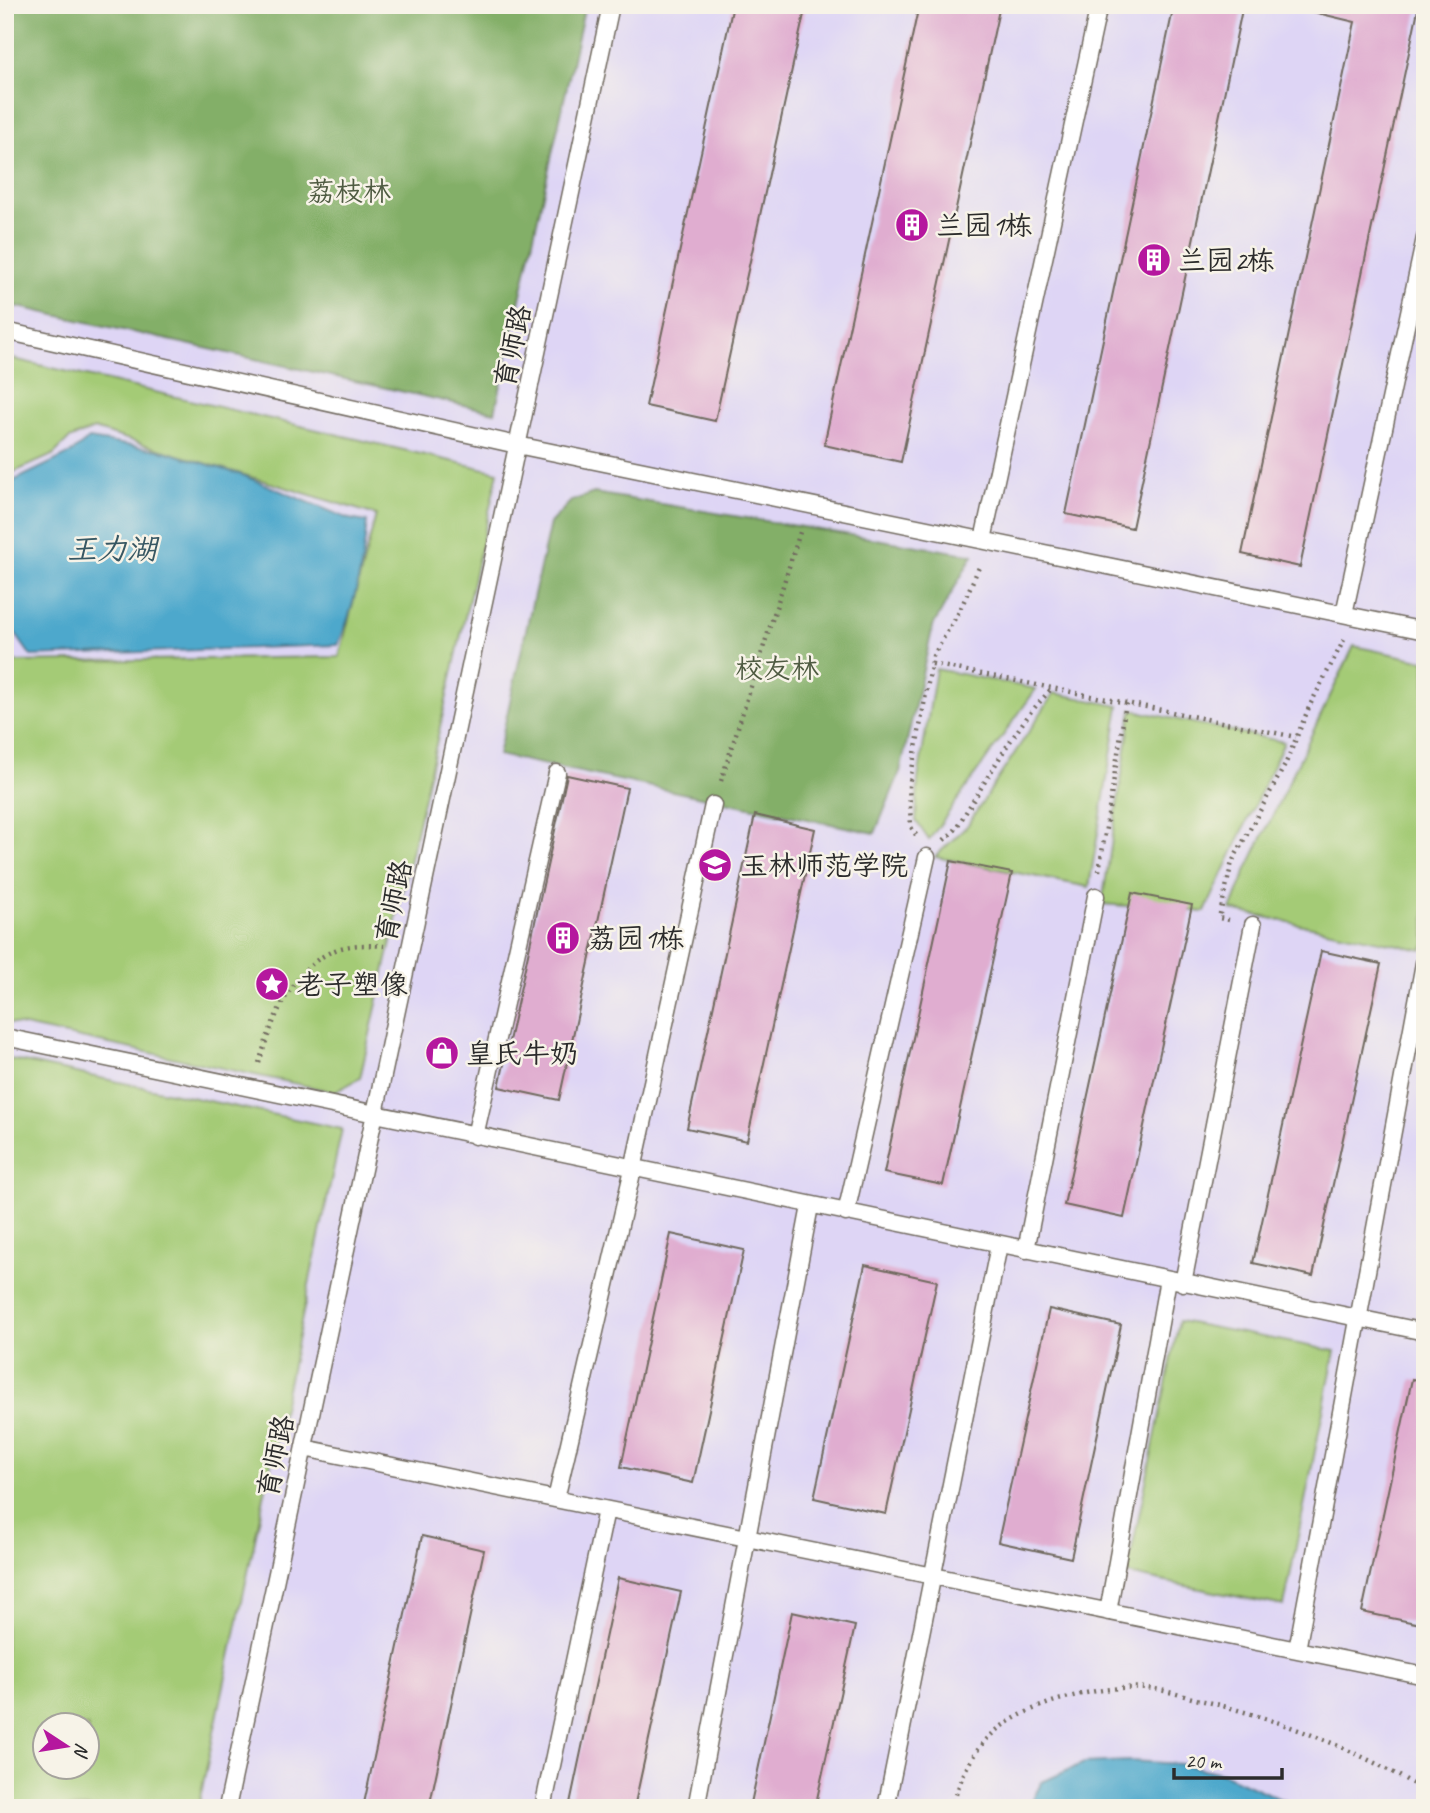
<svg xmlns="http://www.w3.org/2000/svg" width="1430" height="1813" viewBox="0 0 1430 1813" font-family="Caveat,'LXGW WenKai TC',sans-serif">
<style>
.built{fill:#ded5f5;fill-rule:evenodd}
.green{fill:#a4cb76;stroke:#687b50;stroke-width:2;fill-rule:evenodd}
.forest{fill:#83af67;stroke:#576d49;stroke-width:2}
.water{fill:#4ea8cc;stroke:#3c6a7c;stroke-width:2}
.building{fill:#e0add0}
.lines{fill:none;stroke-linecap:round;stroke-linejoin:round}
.service-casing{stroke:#70695e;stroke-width:19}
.path{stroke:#70695e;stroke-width:4.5;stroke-dasharray:2 5;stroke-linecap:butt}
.service{stroke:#fff;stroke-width:16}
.labels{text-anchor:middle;stroke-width:5;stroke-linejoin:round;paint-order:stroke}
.park-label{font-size:28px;fill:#4f5b42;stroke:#f7f3e8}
.poi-label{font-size:28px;fill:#2b2b2b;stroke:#f7f3e8;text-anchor:start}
.street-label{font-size:28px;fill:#2b2b2b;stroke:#f7f3e8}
.water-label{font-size:30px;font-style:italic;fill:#375763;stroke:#f7f3e8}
</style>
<rect width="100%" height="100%" fill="#f7f3e8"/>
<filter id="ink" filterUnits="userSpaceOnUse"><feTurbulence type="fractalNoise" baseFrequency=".0143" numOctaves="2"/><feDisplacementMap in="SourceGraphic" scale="14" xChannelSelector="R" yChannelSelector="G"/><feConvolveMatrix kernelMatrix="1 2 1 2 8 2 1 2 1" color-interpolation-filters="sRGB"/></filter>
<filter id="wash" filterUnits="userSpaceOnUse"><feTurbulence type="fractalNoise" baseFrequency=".00686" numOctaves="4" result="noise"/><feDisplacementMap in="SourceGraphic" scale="28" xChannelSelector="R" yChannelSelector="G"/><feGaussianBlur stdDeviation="1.57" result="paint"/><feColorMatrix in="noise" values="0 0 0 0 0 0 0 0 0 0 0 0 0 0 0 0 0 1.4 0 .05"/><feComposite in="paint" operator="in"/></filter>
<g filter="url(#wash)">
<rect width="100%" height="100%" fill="#f0ddbd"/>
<path class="built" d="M5,5H1425V1808H5ZM46,1726H88V1768H46Z"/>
<path class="green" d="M5,357L498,472L360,1078L335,1092L5,1022V650L14,662L339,657L376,515L94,429L69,439L53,455L5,476Z
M1354,646L1425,661V945L1422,950L1231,910L1247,869Z
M936,669L1036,689L929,840L916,821L918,779Z
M1054,693L1119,706L1089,887L935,857L967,826Z
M1132,710L1284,742L1205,912L1102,904Z
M5,1058L342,1129L198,1808H5ZM46,1726H88V1768H46Z
M1179,1321L1335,1351L1284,1606L1127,1574Z"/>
<path class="forest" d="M5,5H585L495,412L5,304Z
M594,493L973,555L933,626L900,772L875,833L498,755L550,523L571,501Z"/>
<path class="water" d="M89,439L164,451L242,475L349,519L367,522C363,564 355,606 338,645L31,656L14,632L5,631V485L71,453Z
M1130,1761L1181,1764L1225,1774L1300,1808H1028L1042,1782L1084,1763Z"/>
<g id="blocks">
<path class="building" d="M733,5H806L715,421L646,406Z
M919,5H1000L901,462L824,445Z
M1174,5H1243L1132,528L1066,514Z
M1284,5H1419L1300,567L1242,554L1355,22Z
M567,775L627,788L559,1100L499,1087Z
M755,815L815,829L747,1141L687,1128Z
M951,861L1012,873L943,1185L884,1173Z
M1132,893L1192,905L1124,1218L1064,1205Z
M1321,951L1381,964L1313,1276L1253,1263Z
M671,1234L744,1250L693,1483L621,1467Z
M865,1265L937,1281L886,1514L814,1498Z
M1049,1309L1121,1325L1071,1558L998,1542Z
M1412,1379L1425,1381V1625L1362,1612Z
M422,1536L484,1550L429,1808H363Z
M618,1578L681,1592L634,1808H569Z
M792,1612L855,1626L815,1808H750Z"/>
</g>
</g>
<g filter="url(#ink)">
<use href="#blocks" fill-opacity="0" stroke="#70695e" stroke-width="2"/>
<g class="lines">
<g class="service-casing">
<path id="service" d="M5,331L517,445L1425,631
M983,540L1099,5
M1344,614L1425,238
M5,1037L1425,1332
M475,1136L557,773
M846,1213L927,857
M1026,1250L1096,896
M1183,1283L1253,925
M304,1448L1425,1676
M556,1499L633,1169L713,805
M1108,1612L1168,1279
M1297,1650L1425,958
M227,1808L611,5
M543,1808L606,1510
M696,1808L810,1206
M886,1808L999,1245"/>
</g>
<path class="path" d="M932,664L1296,737
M721,781L801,529
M916,835L911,827L909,786L933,656L960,610L980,565
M944,840L955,830L1007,746L1029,714L1052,688
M1099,871L1126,703
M1229,920L1219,918L1232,862L1285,765L1310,705L1344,640
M259,1063C272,1020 293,963 341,948C355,944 370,945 384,946
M952,1808C959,1782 969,1757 988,1738C1020,1704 1102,1684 1147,1688C1166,1690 1186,1697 1204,1701C1281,1720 1357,1749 1425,1791"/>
<use href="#service" class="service"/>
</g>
</g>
<defs>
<g id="building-disc" transform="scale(1.75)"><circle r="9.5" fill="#b5179e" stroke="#f7f3e8"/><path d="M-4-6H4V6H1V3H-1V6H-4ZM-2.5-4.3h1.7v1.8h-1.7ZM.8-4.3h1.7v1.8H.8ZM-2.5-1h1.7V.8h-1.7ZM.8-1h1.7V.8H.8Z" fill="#fff"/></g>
<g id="university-disc" transform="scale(1.75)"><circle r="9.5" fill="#b5179e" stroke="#f7f3e8"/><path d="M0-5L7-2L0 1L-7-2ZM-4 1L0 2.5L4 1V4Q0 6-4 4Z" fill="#fff"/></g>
<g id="sight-disc" transform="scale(1.75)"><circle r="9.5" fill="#b5179e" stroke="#f7f3e8"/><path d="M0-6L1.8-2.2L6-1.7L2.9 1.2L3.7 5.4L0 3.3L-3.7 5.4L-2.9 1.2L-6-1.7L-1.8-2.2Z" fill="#fff"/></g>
<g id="shop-disc" transform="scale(1.75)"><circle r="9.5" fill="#b5179e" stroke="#f7f3e8"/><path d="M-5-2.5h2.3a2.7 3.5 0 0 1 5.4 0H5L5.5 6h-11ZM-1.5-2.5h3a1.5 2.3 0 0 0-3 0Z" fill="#fff"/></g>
</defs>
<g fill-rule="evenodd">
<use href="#building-disc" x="912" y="225"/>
<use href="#building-disc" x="1154" y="260"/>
<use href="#university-disc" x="715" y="865"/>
<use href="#building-disc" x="563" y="938"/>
<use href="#sight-disc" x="272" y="984"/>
<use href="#shop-disc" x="442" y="1053"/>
</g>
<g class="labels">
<g class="park-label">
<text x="349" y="201">荔枝林</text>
<text x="777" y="678">校友林</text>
</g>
<g class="poi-label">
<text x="936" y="235">兰园1栋</text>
<text x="1178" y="270">兰园2栋</text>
<text x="740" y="875">玉林师范学院</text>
<text x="588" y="948">荔园1栋</text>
<text x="296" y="994">老子塑像</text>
<text x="466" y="1063">皇氏牛奶</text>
</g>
<g class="street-label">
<text transform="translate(512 346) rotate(-78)" y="10">育师路</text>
<text transform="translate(393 901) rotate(-78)" y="10">育师路</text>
<text transform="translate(275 1456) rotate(-78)" y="10">育师路</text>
</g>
<g class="water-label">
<text x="112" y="559">王力湖</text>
</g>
</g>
<rect width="1430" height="1813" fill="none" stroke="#f7f3e8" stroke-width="28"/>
<g transform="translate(66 1746) rotate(102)"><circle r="33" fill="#f7f3e8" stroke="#a5a39c" stroke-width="2"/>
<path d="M0-5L12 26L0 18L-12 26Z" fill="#b5179e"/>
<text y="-10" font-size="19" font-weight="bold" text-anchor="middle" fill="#2b2b2b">N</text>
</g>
<path d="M1174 1768v10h108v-10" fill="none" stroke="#2b2b2b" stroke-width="3.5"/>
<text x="1185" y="1768" font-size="21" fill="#2b2b2b" stroke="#f7f3e8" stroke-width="5" paint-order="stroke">20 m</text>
</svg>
